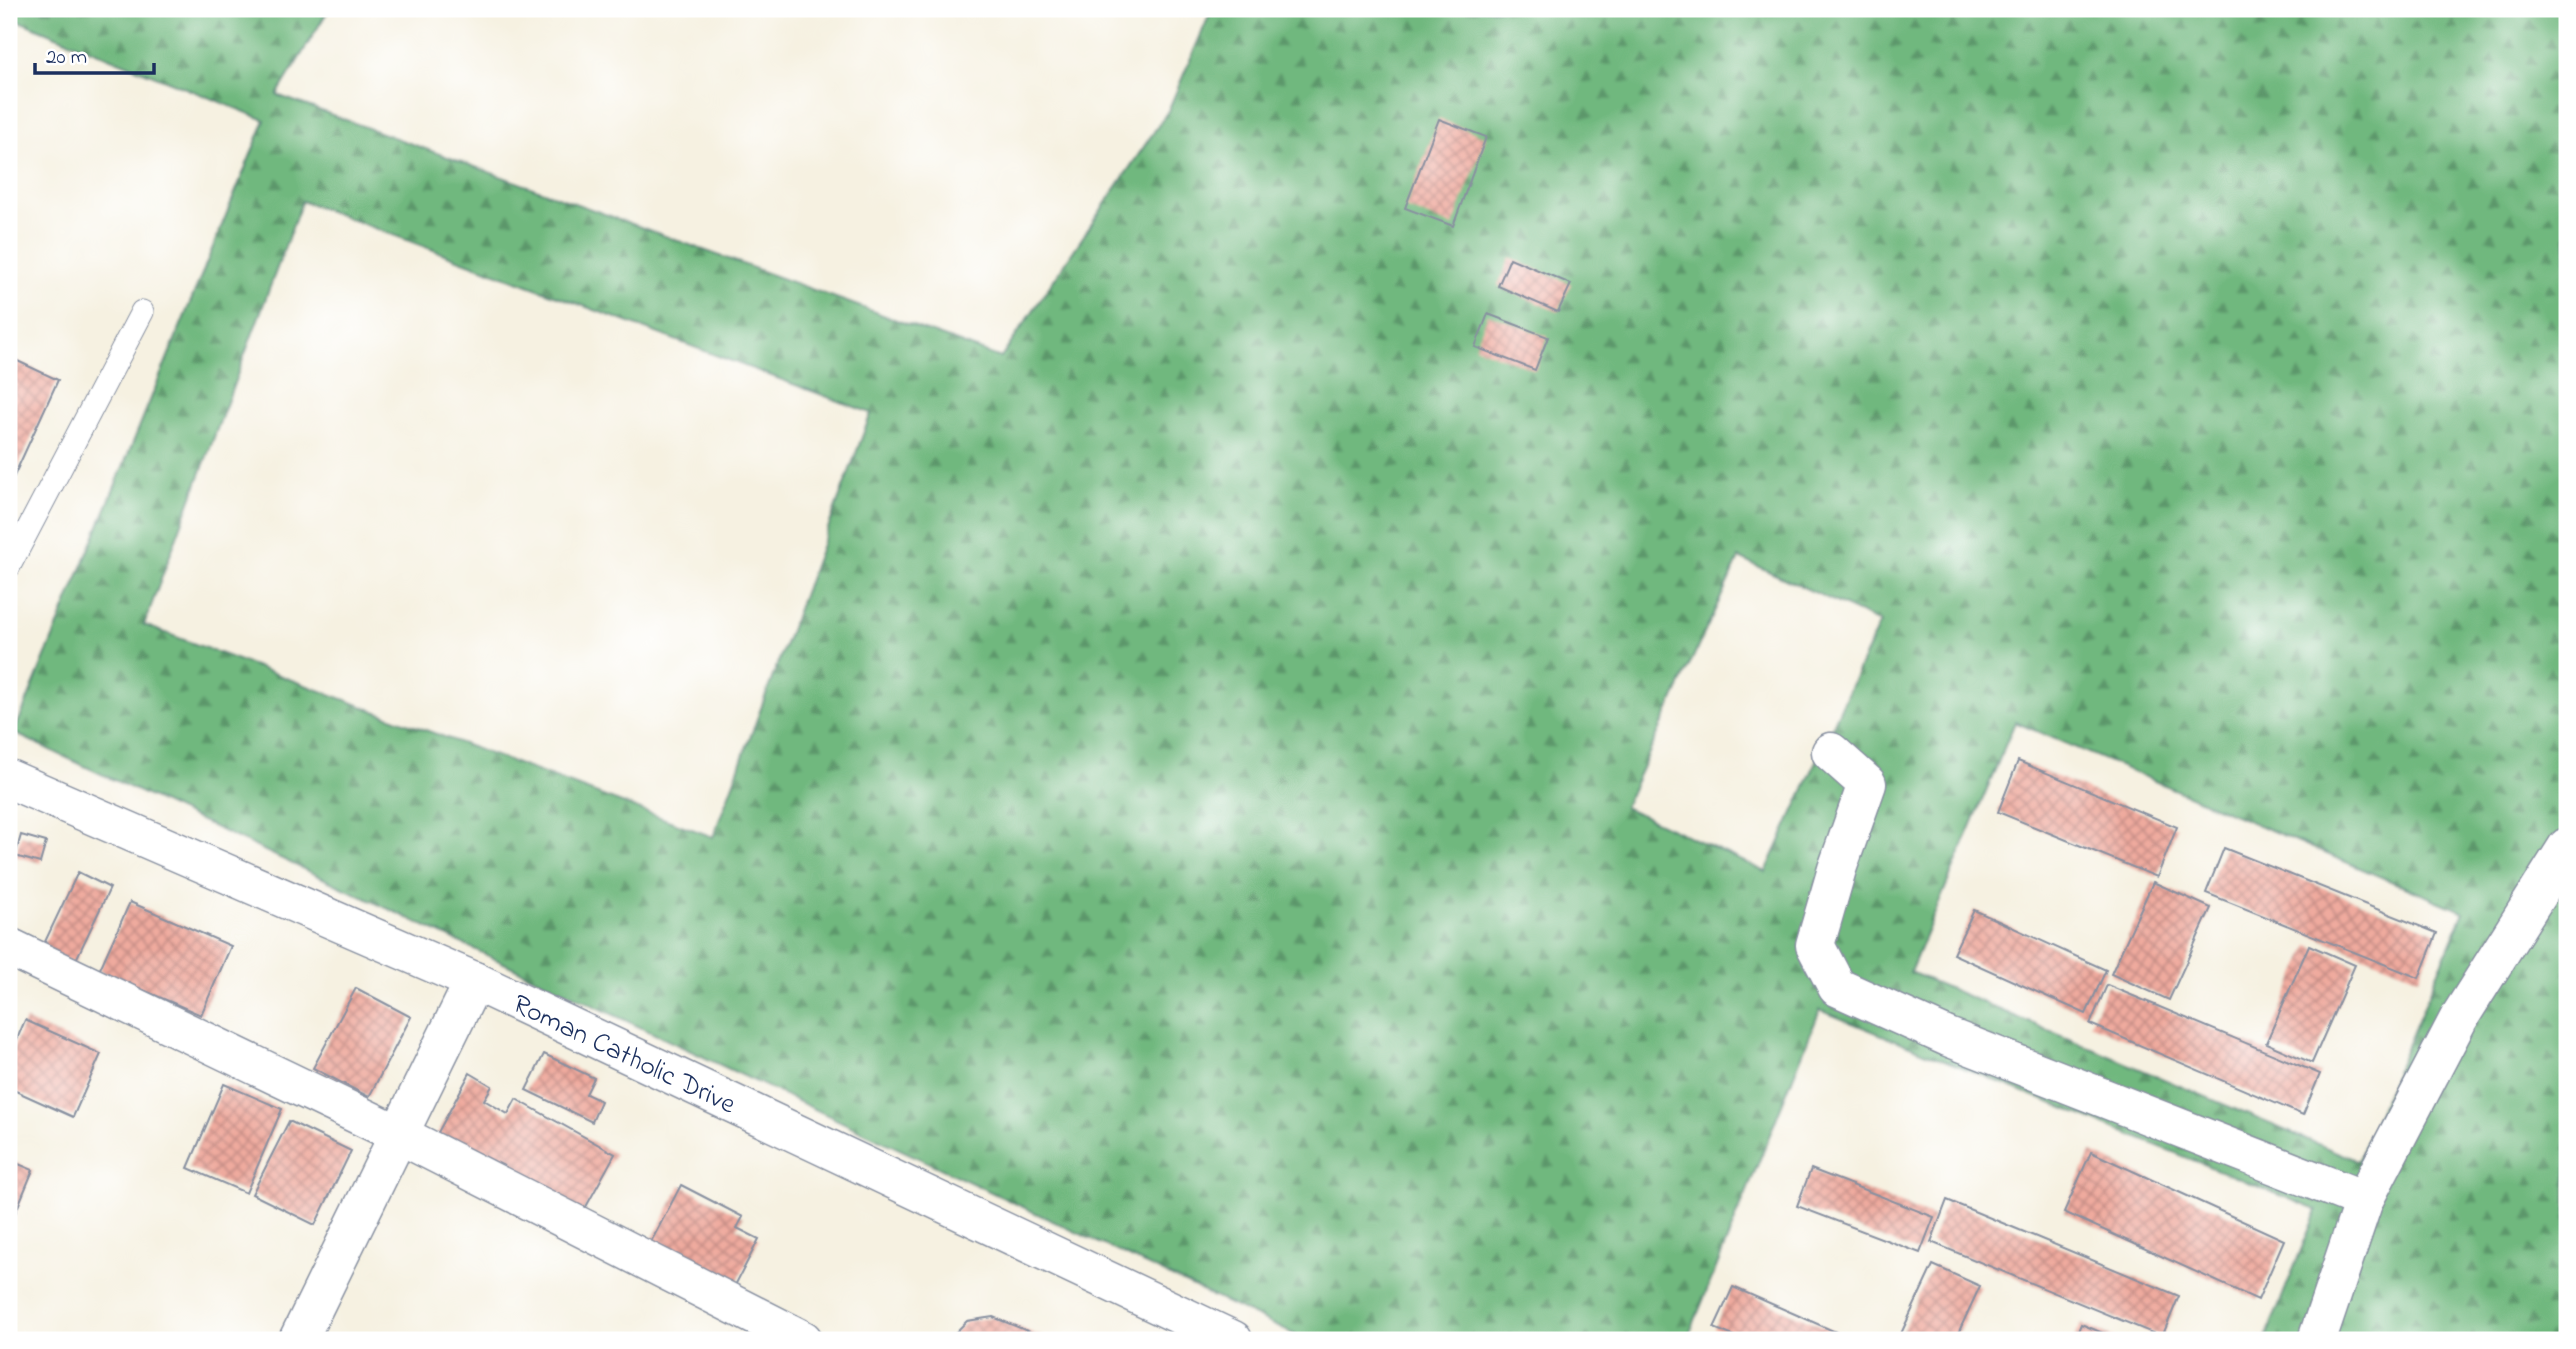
<svg xmlns="http://www.w3.org/2000/svg" width="2576" height="1349" viewBox="0 0 2576 1349" font-family="'Indie Flower',sans-serif">
<style>
.forest{fill:url(#forest-firs);stroke:#46746e;stroke-width:2;fill-rule:evenodd}
.building{fill:url(#building-cross-hatch)}
.lines{fill:none;stroke-linecap:round;stroke-linejoin:round}
.service-casing{stroke:#8890a0;stroke-width:25}
.minor-casing{stroke:#8890a0;stroke-width:41}
.service{stroke:#fff;stroke-width:23}
.minor{stroke:#fff;stroke-width:38}
.labels{text-anchor:middle;stroke-width:6;stroke-linejoin:round;paint-order:stroke}
.street-label{font-size:28px;fill:#1b2f5e;stroke:#fff}
</style>
<defs>
<pattern id="forest-firs" width="22" height="20" patternUnits="userSpaceOnUse" patternTransform="scale(1.75)"><rect width="22" height="20" fill="#70b87e"/><path d="M5 1l3.5 6h-7zM16 11l3.5 6h-7z" fill="#5b966a"/></pattern>
<pattern id="building-cross-hatch" width="8" height="8" patternUnits="userSpaceOnUse" patternTransform="scale(1.75)"><rect width="8" height="8" fill="#efaa9e"/><path d="M0 0l8 8M0 8l8-8" fill="none" stroke="#c18b84"/></pattern>
</defs>
<rect width="100%" height="100%" fill="#fff"/>
<filter id="ink" filterUnits="userSpaceOnUse"><feTurbulence type="fractalNoise" baseFrequency=".0143" numOctaves="2"/><feDisplacementMap in="SourceGraphic" scale="14" xChannelSelector="R" yChannelSelector="G"/><feConvolveMatrix kernelMatrix="1 2 1 2 8 2 1 2 1" color-interpolation-filters="sRGB"/></filter>
<filter id="wash" filterUnits="userSpaceOnUse"><feTurbulence type="fractalNoise" baseFrequency=".00686" numOctaves="4" result="noise"/><feDisplacementMap in="SourceGraphic" scale="28" xChannelSelector="R" yChannelSelector="G"/><feGaussianBlur stdDeviation="1.57" result="paint"/><feColorMatrix in="noise" values="0 0 0 0 0 0 0 0 0 0 0 0 0 0 0 0 0 1.4 0 .05"/><feComposite in="paint" operator="in"/></filter>
<g filter="url(#wash)">
<rect width="100%" height="100%" fill="#f6f1e1"/>
<path class="forest" d="M9,9H329L277,95L1001,358L1168,111L1212,9H2567V1340H2265L2317,1210L1820,1010L1687,1340H1306L14,733L265,120L9,17ZM302,201L871,413L713,837L144,625ZM1739,558L1880,622L1766,872L1624,807ZM2015,722L2464,912L2358,1161L1910,972Z"/>
<g id="blocks">
<path class="building" d="M1439,119L1486,137L1453,226L1405,208Z
M1510,258L1571,284L1558,312L1498,286Z
M1488,314L1548,337L1535,370L1475,347Z
M9,357L58,380L9,487Z
M2018,761L2177,827L2157,877L1998,812Z
M21,835L46,842L40,863L15,856Z
M2224,848L2437,933L2419,978L2206,893Z
M78,872L110,888L74,964L42,948Z
M2153,882L2211,908L2169,1000L2111,974Z
M130,902L231,946L201,1015L99,971Z
M1974,910L2106,970L2086,1014L1953,954Z
M2309,945L2355,965L2312,1063L2266,1043Z
M2107,985L2320,1074L2303,1115L2090,1024Z
M356,988L411,1017L369,1097L313,1068Z
M25,1020L101,1054L73,1117L9,1088V1058Z
M544,1054L594,1078L586,1094L601,1101L592,1122L526,1090Z
M470,1073L492,1086L484,1100L508,1114L516,1099L615,1154L581,1216L436,1136Z
M224,1084L282,1109L246,1193L188,1168Z
M289,1121L351,1151L315,1225L252,1194Z
M2091,1152L2284,1240L2258,1300L2064,1212Z
M9,1160L33,1170L9,1228Z
M1811,1169L1934,1217L1920,1253L1797,1206Z
M681,1185L743,1217L737,1228L759,1239L728,1299L644,1255Z
M1947,1200L2179,1296L2162,1337L1931,1242Z
M1933,1265L1980,1286L1955,1340H1898Z
M1733,1287L1854,1340H1743L1714,1328Z
M993,1317L1050,1340H948L967,1321Z
M2081,1324L2120,1340H2074Z"/>
</g>
</g>
<g filter="url(#ink)">
<use href="#blocks" fill-opacity="0" stroke="#8890a0" stroke-width="2"/>
<g class="lines">
<g class="service-casing">
<path id="service" d="M9,566L142,312"/>
</g>
<g class="minor-casing">
<g id="minor">
<path d="M1831,752L1867,784L1837,869L1815,945L1837,987L1948,1037L2364,1200"/>
<path id="s1" d="M9,779L474,981L1233,1340"/>
<path d="M9,947L398,1134L803,1340"/>
<path d="M298,1340L474,981"/>
<path d="M2317,1340L2364,1200L2459,1018L2567,847"/>
</g>
</g>
<use href="#service" class="service"/>
<use href="#minor" class="minor"/>
</g>
</g>
<g class="labels">
<g class="street-label">
<text dy="10" stroke="none"><textPath href="#s1" startOffset="674">Roman Catholic Drive</textPath></text>
</g>
</g>
<rect width="2576" height="1349" fill="none" stroke="#fff" stroke-width="35"/>
<path d="M35 63v10h119v-10" fill="none" stroke="#1b2f5e" stroke-width="3.5"/>
<text x="46" y="63" font-size="21" fill="#1b2f5e" stroke="#ffffff" stroke-width="5" paint-order="stroke">20 m</text>
</svg>
